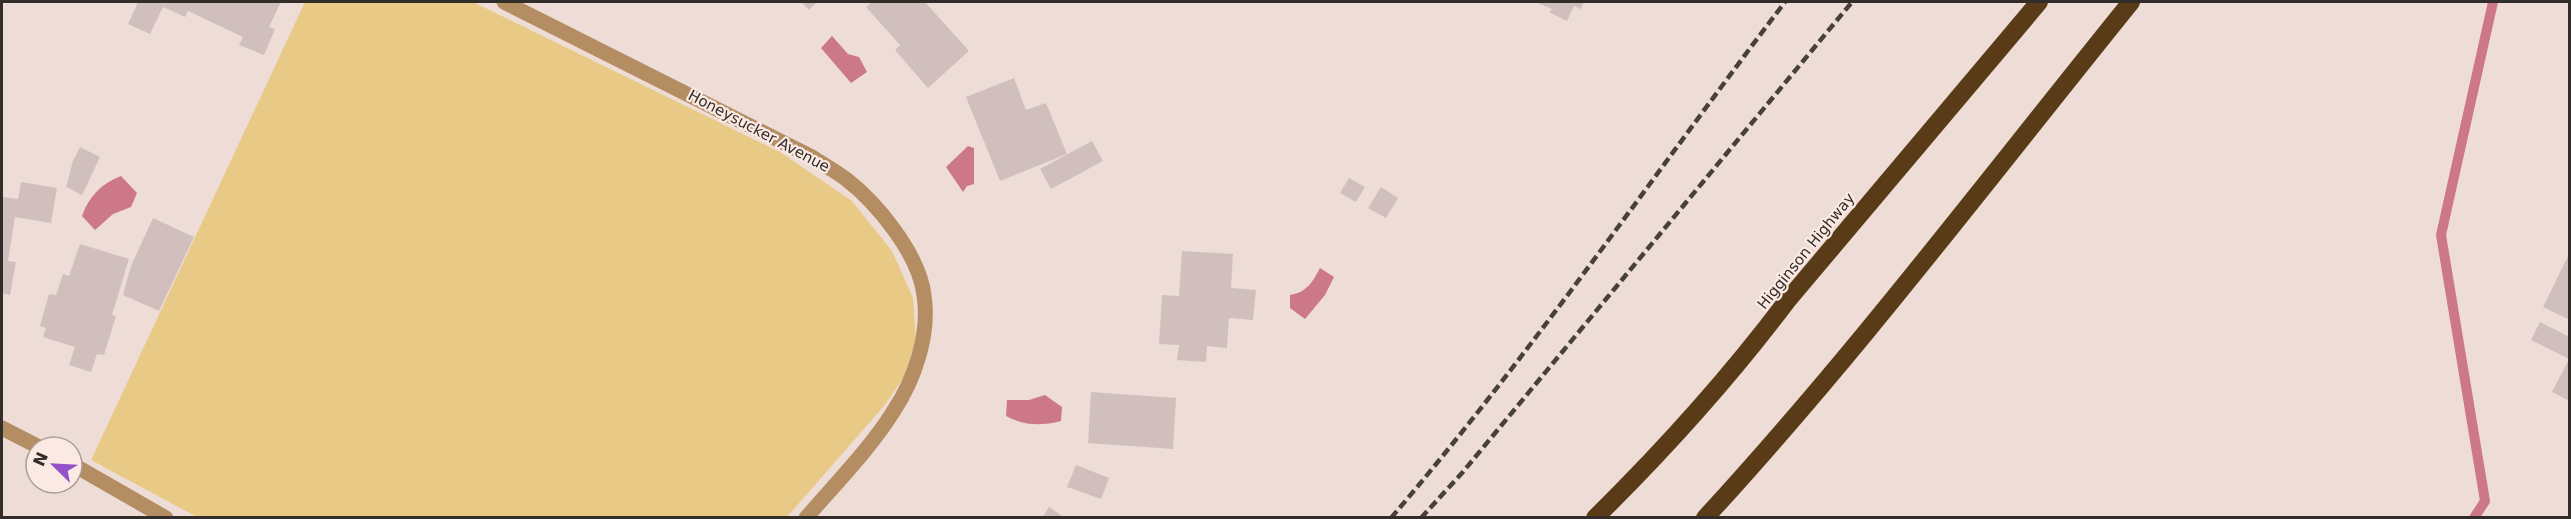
<svg xmlns="http://www.w3.org/2000/svg" width="2571" height="519" viewBox="0 0 2571 519" font-family="'DejaVu Sans',sans-serif">
<style>
.green{fill:#e8ca86}
.water{fill:#cc7889}
.lines{fill:none;stroke-linecap:round;stroke-linejoin:round}
.stream{stroke:#cc7889;stroke-width:10}
.building{fill:#d1bfbd}
.minor{stroke:#b58d63;stroke-width:15}
.highway{stroke:#5a3b17;stroke-width:18}
.rail{stroke:#47403d;stroke-width:4.5;stroke-dasharray:9 4.5;stroke-linecap:butt}
.labels{text-anchor:middle;stroke-width:4.5;stroke-linejoin:round;paint-order:stroke}
.street-label{font-size:15px;fill:#332d2a;stroke:#fbeae3}
</style>
<rect width="100%" height="100%" fill="#edddd6"/>
<path class="green" d="M305,2H473L780,152L852,201L892,251L913,298L916,340L904,377L884,406L787,517H197L91,460Z"/>
<path class="water" d="M832,36L848,54L859,57L867,72L851,83L821,48Z
M968,146L974,148V184L967,186L963,192L946,167Z
M121,176L137,193L131,207L113,214L95,230L82,216C89,196 102,183 121,176Z
M1320,268L1334,277L1325,295L1305,319L1290,308V295C1307,292 1312,283 1320,268Z
M1045,395L1062,407L1061,421C1041,426 1025,426 1006,416L1007,400H1029Z"/>
<g class="lines">
<path class="stream" d="M2474,518L2485,501L2441,235L2493,2"/>
</g>
<path class="building" d="M138,2H281L269,27L275,29L264,55L239,45L243,37L188,11L185,17L163,7L150,34L128,24Z
M801,2H817L809,10Z
M872,2H925L969,51L928,88L895,50L900,45L866,7Z
M1535,2H1584L1581,9L1574,6L1567,21L1549,12L1552,9Z
M1014,78L1026,110L1046,103L1067,154L1000,181L966,97Z
M1092,141L1103,161L1051,189L1040,169Z
M80,147L100,157L82,195L66,187L73,161Z
M1349,178L1365,187L1356,202L1340,193Z
M21,182L57,188L51,223L15,217L8,261L16,262L10,295L2,293V197L18,199Z
M1381,187L1398,198L1386,218L1368,208Z
M153,218L194,237L159,311L123,295L131,266Z
M80,244L129,259L112,315L116,316L104,355L97,354L91,372L69,365L75,347L43,337L46,328L40,326L49,294L56,295L63,274L69,276Z
M1182,251L1233,254L1231,288L1256,290L1253,320L1229,318L1227,348L1207,346L1206,362L1177,360L1179,345L1159,344L1162,295L1179,296Z
M2570,252V320L2543,307Z
M2540,322L2570,337V401L2552,392L2569,359L2531,340Z
M1091,392L1176,398L1173,449L1088,443Z
M1076,465L1109,478L1101,499L1067,487Z
M1049,507L1065,518H1042Z"/>
<g class="lines">
<path class="minor" d="M504,2L812,157C823,164 835,171 846,179C877,203 919,254 924,295C930,334 915,379 893,412C869,450 836,483 806,518
M2,428L39,447
M72,464L166,518"/>
<path class="highway" d="M1595,518C1664,450 1729,378 1787,301L2039,2
M1705,518C1856,354 1991,175 2131,2"/>
<path class="rail" d="M1391,518C1532,353 1654,174 1785,2
M1421,518L1462,473L1852,2"/>
</g>
<g class="labels">
<g class="street-label">
<text transform="translate(759 131) rotate(28)" y="5">Honeysucker Avenue</text>
<text transform="translate(1806 251) rotate(-51)" y="5">Higginson Highway</text>
</g>
</g>
<rect width="2571" height="519" fill="none" stroke="#332d2a" stroke-width="6"/>
<g transform="translate(54 465) rotate(294)"><circle r="28" fill="#fbeae3" stroke="#ab9e99" stroke-width="1.5"/>
<path d="M0-4.5L10 22L0 15L-10 22Z" fill="#9452c8"/>
<text y="-9" font-size="16" font-weight="bold" text-anchor="middle" fill="#332d2a">N</text>
</g>
</svg>
